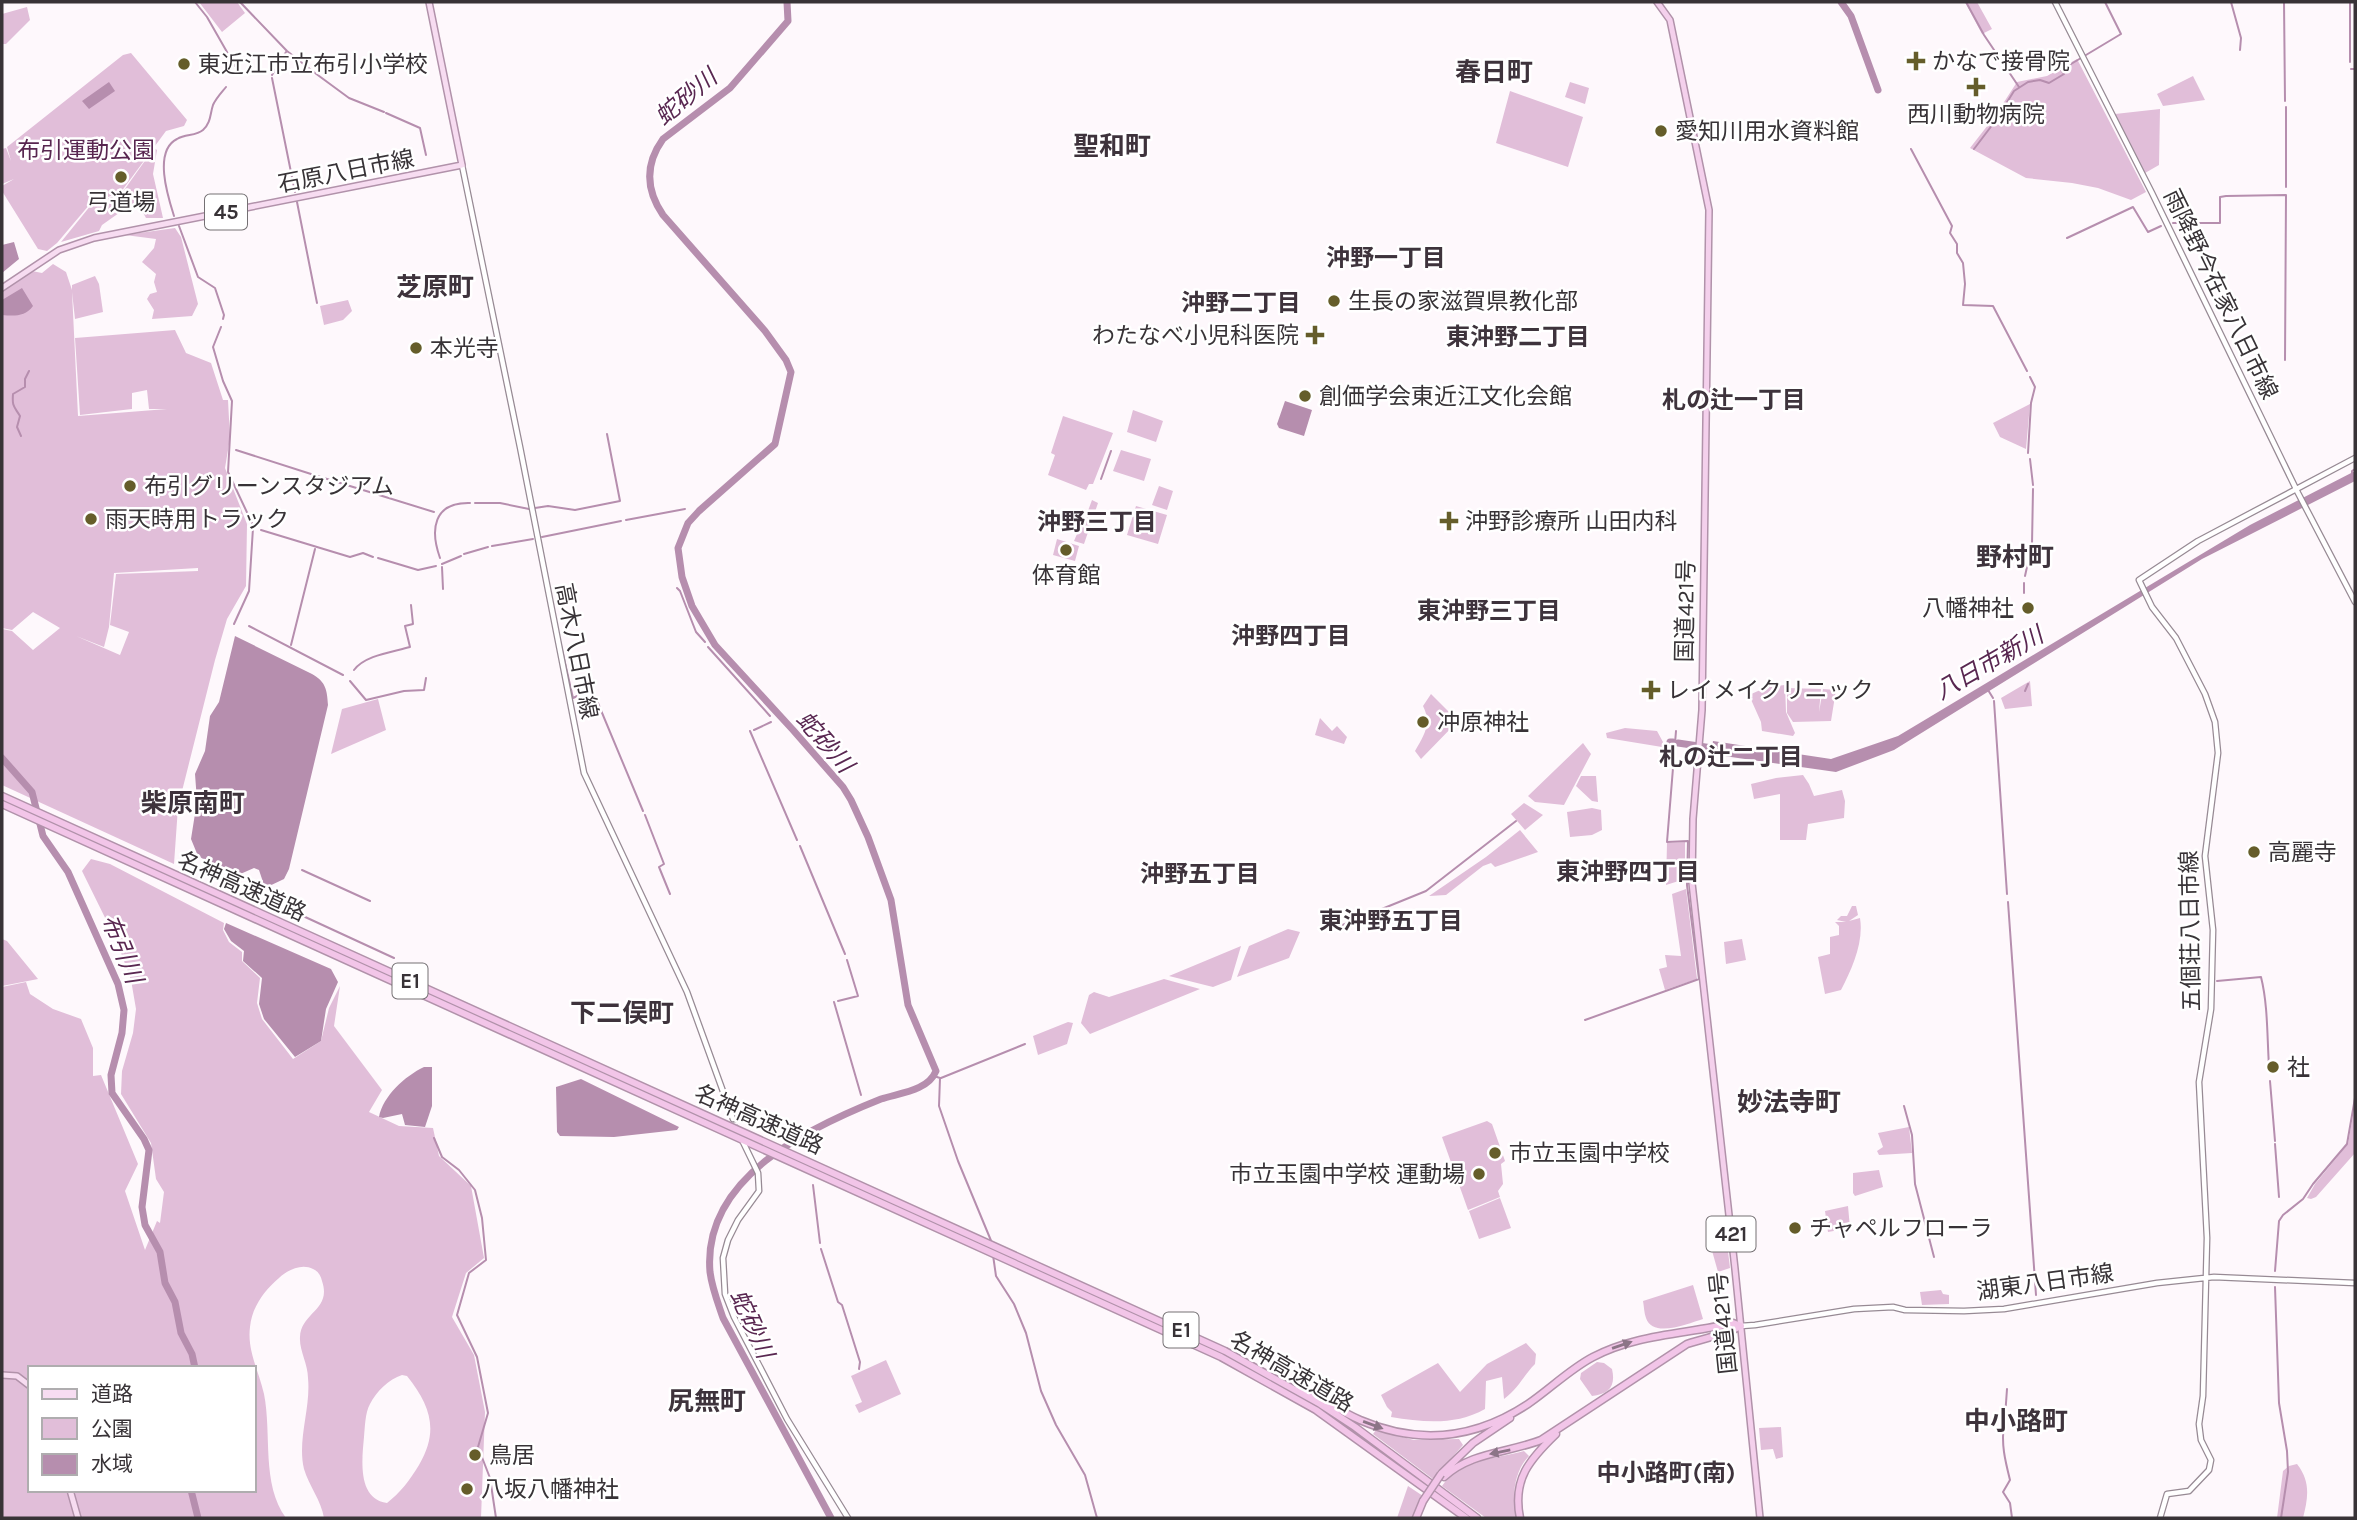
<svg xmlns="http://www.w3.org/2000/svg" width="2357" height="1520" viewBox="0 0 2357 1520" font-family="Karla,'Noto Sans JP',sans-serif">
<style>
.green{fill:#e1bed9;fill-rule:evenodd}
.water{fill:#b68eae}
.lines{fill:none;stroke-linecap:round;stroke-linejoin:round}
.stream{stroke:#b68eae;stroke-width:2}
.river{stroke:#b68eae;stroke-width:7}
.secondary-tunnel{stroke:#d6d1d5;stroke-width:4.5;stroke-dasharray:4.5 2;stroke-linecap:butt}
.secondary-casing{stroke:#978a94;stroke-width:7}
.primary-casing{stroke:#b192aa;stroke-width:8}
.trunk-casing{stroke:#b192aa;stroke-width:8}
.motorway-casing{stroke:#b192aa;stroke-width:9}
.secondary{stroke:#fff;stroke-width:4.5}
.primary{stroke:#f7dcf1;stroke-width:5}
.trunk{stroke:#f4d0ec;stroke-width:5}
.motorway{stroke:#f2c5e8;stroke-width:6}
.motorway-bridge-casing{stroke:#b192aa;stroke-width:9;stroke-linecap:butt}
.motorway-bridge{stroke:#f2c5e8;stroke-width:6}
.oneway{fill:#8c7587}
.poi-dot{fill:#655d2a;stroke:#fff;stroke-width:2.5}
.labels{text-anchor:middle;stroke-width:5;stroke-linejoin:round;paint-order:stroke}
.shield{fill:#fff;stroke:#747073;stroke-width:2}
.shield-label{font-size:21px;font-weight:bold;fill:#383337}
.poi-label{font-size:23px;fill:#383337;stroke:#fff;text-anchor:start}
.park-label{font-size:23px;fill:#582650;stroke:#fff}
.street-label{font-size:23px;fill:#383337;stroke:#fff}
.water-label{font-size:24px;font-style:italic;fill:#592751;stroke:#fff}
.neighbourhood-label{font-size:24px;font-weight:bold;fill:#3e333c;stroke:#fff}
.quarter-label{font-size:26px;font-weight:bold;fill:#3e333c;stroke:#fff}
</style>
<rect width="100%" height="100%" fill="#fef8fc"/>
<path class="green" d="M199,2H237L245,13L222,32Z
M1965,2H1977L1992,29L1982,34Z
M27,7L30,20L6,44H2V14Z
M131,53L187,120L184,126L166,131L121,192L90,204L57,243L47,251L38,249L2,191V186L14,179L2,184V149L6,148L11,161L7,147L123,55Z
M2077,59L2146,192L2131,200L2098,188L2072,183L2026,178L1970,148L1995,116L2017,82L2047,76Z
M2193,76L2205,100L2163,106L2157,94Z
M1570,82L1589,88L1585,104L1565,97Z
M1510,91L1583,117L1568,167L1496,143Z
M2160,109L2159,165L2145,173L2115,114Z
M154,148L157,150L153,174L163,218H146L141,209L126,208L102,225L99,231L61,242L91,205L122,193Z
M175,228L181,237L198,304L192,316L152,319L154,310L147,299L150,294L157,292L154,282L156,274L142,262L154,248L156,239L125,235Z
M53,264L66,272L72,290V285L95,276L99,284L103,312L75,319L72,292L78,416L167,409H149L147,390L132,393V409L80,415L75,338L175,330L186,353L211,363L223,400H228L230,438L225,468L247,524L246,586L227,619L215,660L178,807L174,864L2,785V629L12,631L33,650L60,628L33,612L12,630L2,628V292L32,271L42,273ZM198,568V571L116,574L110,625L129,632L120,655L76,636L104,647L109,627L114,573Z
M348,300L352,311L343,320L324,325L320,306Z
M2030,404L2026,449L2000,437L1993,423Z
M1133,410L1163,421L1156,442L1127,432Z
M1063,416L1113,433L1093,484H1089L1086,490L1048,475L1055,455L1051,453Z
M1121,450L1151,459L1144,481L1113,471Z
M1159,486L1173,491L1167,510L1152,505Z
M1092,500L1098,503L1084,544L1074,541L1080,527H1082Z
M1136,506L1167,515L1158,544L1127,535Z
M1057,539L1079,546L1075,561L1053,555Z
M2030,681L2032,706L2005,709L2001,698Z
M1785,685L1786,712L1795,733L1793,736L1762,731L1761,722L1749,695L1767,687Z
M1787,688L1821,689L1819,712L1823,689L1836,690L1831,721L1793,722L1787,713Z
M1431,694L1458,721L1421,759L1415,751C1424,736 1432,723 1423,706Z
M378,699L386,730L331,754L342,709Z
M1320,718L1332,731L1337,726L1347,737L1344,744L1315,735Z
M1625,728L1657,731L1663,742L1662,747L1607,738L1606,733Z
M1583,743L1591,754L1564,805L1535,802L1528,796Z
M1803,775L1809,784L1814,796L1842,790L1845,801L1844,818L1808,824L1806,840H1780V794L1754,799L1751,784L1776,778Z
M1581,776H1596L1598,802L1592,801L1576,786Z
M1524,803L1543,815L1525,830L1511,814Z
M1592,808L1601,810L1602,830L1592,835L1570,837L1567,812Z
M1520,830L1538,852L1495,867L1491,863L1483,866L1446,895L1429,896L1486,857Z
M1685,842V879L1666,885L1667,843Z
M91,859L110,864L224,923L223,930L229,942L242,952V961L260,978L257,1003L262,1019L293,1059L321,1041L329,1008L340,986L334,1026L382,1090L369,1112L399,1126L433,1128L439,1156L471,1186L484,1258L466,1273L452,1317L474,1355L485,1412L481,1518H324C321,1500 309,1486 304,1469C297,1440 311,1408 308,1378C308,1364 299,1350 300,1337C301,1312 332,1310 322,1281C321,1276 318,1271 313,1269C302,1263 287,1270 279,1278C264,1291 252,1307 250,1327C247,1351 259,1371 264,1394C272,1434 261,1484 286,1518H2V987L26,982L30,994L53,1009L81,1019L93,1048V1076L101,1075L138,1164L125,1191L145,1250L157,1221L160,1223L164,1192L156,1179L151,1143L121,1094L122,1071L133,1033L136,1009L131,980L117,942L82,871ZM30,1368H254V1490H30ZM402,1375L407,1376C431,1406 439,1431 419,1465C410,1480 400,1493 387,1503C357,1499 362,1459 364,1437C365,1427 365,1413 370,1404C376,1392 389,1379 402,1375Z
M1686,889L1697,979L1665,990L1659,969L1667,967L1665,955L1681,956L1672,894Z
M1852,906H1856L1858,915L1849,921L1860,918C1864,942 1852,969 1841,990L1825,994L1818,957L1830,954V937L1839,935V926L1835,922H1846L1837,920L1841,916H1847Z
M1288,929L1300,932L1289,958L1237,977L1249,946Z
M2,939L7,941L38,979L2,986Z
M1742,939L1746,960L1726,964L1724,942Z
M1241,946L1231,980L1213,987L1169,976Z
M1164,979L1200,989L1090,1034L1081,1023L1089,995L1094,992L1109,997Z
M1068,1022L1073,1023L1067,1044L1038,1055L1033,1036Z
M2355,1104V1153L2316,1197L2311,1199L2307,1198L2315,1184L2348,1144Z
M1487,1121L1492,1124L1505,1161L1501,1164L1503,1184L1498,1191L1500,1197L1468,1210L1442,1137Z
M1909,1127L1912,1153L1879,1155L1877,1151L1883,1147L1878,1133Z
M1879,1170L1883,1187L1855,1196L1853,1193V1173Z
M1500,1198L1511,1228L1479,1239L1469,1211Z
M1848,1206L1850,1228L1828,1232L1825,1211Z
M1726,1235L1730,1268L1718,1272L1709,1240Z
M1693,1285L1703,1319C1689,1323 1653,1339 1646,1318C1644,1313 1644,1306 1643,1301Z
M1941,1290L1943,1294L1949,1295V1304L1922,1305L1920,1292Z
M1526,1343L1536,1354L1535,1364C1523,1376 1519,1388 1504,1399L1502,1377L1486,1381L1485,1409C1455,1426 1423,1422 1391,1417L1392,1412L1387,1407L1381,1395L1438,1363L1460,1392L1487,1364Z
M886,1360L901,1394L859,1413L855,1405L862,1402L851,1376Z
M1597,1362L1604,1363L1612,1369C1616,1386 1609,1394 1592,1396L1580,1379L1581,1373Z
M1781,1427L1783,1457L1776,1459L1773,1449L1761,1450L1759,1428Z
M1376,1430L1414,1440L1459,1439L1463,1445L1433,1479L1373,1434Z
M1524,1451L1529,1456C1514,1471 1511,1498 1517,1518H1486L1442,1486C1460,1459 1495,1459 1524,1451Z
M2297,1464C2311,1482 2308,1498 2303,1518H2277L2283,1471L2289,1466Z
M1408,1486L1423,1496L1414,1518H1397Z"/>
<path class="water" d="M109,82L115,91L89,109L82,101Z
M14,242L19,259L2,273V245Z
M22,288L33,306C25,317 14,316 2,315V300Z
M1285,401L1312,410L1304,436L1279,428L1277,424Z
M2355,471V481L2202,559L1894,750L1836,772L1710,754L1713,741L1831,759L1898,736L2250,525Z
M235,636L312,674C326,682 327,690 328,705L289,869L284,879L265,888L259,870L254,868L238,875L232,870L229,873L198,856L191,839L197,801L195,774L205,751L210,716L219,702Z
M226,923L331,969L338,982L326,1009L321,1041L295,1057L264,1019L259,1004L262,978L243,961L244,951L231,941L224,929Z
M424,1067H432V1106L425,1127L405,1125L402,1114L383,1118L379,1117C383,1096 405,1076 424,1067Z
M581,1079L679,1127L677,1130L614,1137L560,1136L557,1132L556,1087Z"/>
<g class="lines">
<path class="stream" d="M195,2L207,17L235,66
M240,2L287,51L315,73L349,98L384,112
M1966,2L1984,35L2019,87
M2231,2L2241,38L2240,50
M2284,2L2285,101
M2350,62V2
M2351,69H2355
M272,75L286,52
M272,78L295,192
M2286,107V187
M386,113L420,128L426,155
M1911,149L1952,226L1950,233L1957,244V253L1963,263L1965,284L1963,305L1993,306L2027,371
M1974,149L1996,120L2014,91L2028,82L2040,80L2049,83L2064,74L2061,70L2121,34L2105,2
M297,202L317,303
M174,216C168,197 153,151 177,139C186,134 196,136 203,130C211,123 210,114 213,105C216,98 222,92 226,87
M2173,223H2220V197L2226,196L2286,195L2285,360
M179,226L198,277L215,288L224,315L223,319
M2067,238L2133,207L2148,232L2161,226
M221,327L213,347L223,381L232,401L228,472L252,523
M21,436L17,427L20,416C14,406 12,407 13,394L25,387V379L29,371
M236,450L311,474
M2028,453L2031,403L2035,387L2030,377
M2030,459L2033,485
M2352,473V471L2355,469
M314,475L376,494
M1101,479L1111,451
M379,495L434,512
M475,503H500L529,509
M535,508L548,506L575,510L620,501L607,434
M626,520L685,509
M261,530L350,557L363,553L373,557
M542,537L621,521
M492,546L533,539
M464,554L488,547
M378,558L418,570L436,566
M440,558C430,530 433,502 470,503
M442,564L461,556
M442,567L443,589
M2025,576L2032,544L2033,489
M677,588L680,591L696,632L705,642
M2024,593V583
M234,624L249,591L253,528
M249,626L343,675
M560,641L573,698L592,689
M291,645L315,549
M708,647L770,716
M354,670C365,655 393,652 410,647L405,626L413,624L411,605
M350,681L366,700L404,691L424,690L426,678
M1988,690L1993,698
M2025,691L2028,684
M595,696L643,811
M1994,701L2007,894
M754,730L771,722
M750,731L797,840
M645,815L664,864L659,867L670,894
M800,846L845,954
M302,870L370,901
M2008,902L2036,1295
M290,910L394,958
M1335,928L1426,891L1516,821
M2217,981L2261,977C2268,1005 2267,1036 2269,1066
M838,1001L858,996L847,960
M834,1002L861,1095
M1585,1020L1699,979L1687,885L1688,841L1667,842L1676,731
M934,1076L940,1078L939,1106L958,1161L992,1243
M941,1078L1025,1044
M2270,1081L2275,1141
M1904,1106L1912,1135L1915,1184L1934,1257
M434,1138L442,1157L459,1170L475,1190L482,1218L486,1260L469,1273L457,1315L477,1357L488,1413L478,1447L490,1478L496,1518
M2275,1144L2279,1197
M813,1185L820,1243
M821,1249L838,1302L842,1305L860,1362L859,1369
M993,1255L996,1276L1014,1304L1026,1333L1041,1391L1056,1425L1085,1475L1097,1518
M2275,1271L2279,1221L2283,1215L2303,1199L2313,1184L2347,1144L2355,1098
M2275,1287L2279,1403L2287,1451L2288,1472L2281,1518
M2005,1417L2007,1389
M2004,1424C2001,1444 2005,1460 2010,1480L2003,1492L2010,1503L2012,1518"/>
<path class="river" d="M787,2L788,21L730,88L663,139C645,164 646,190 663,215L765,331L786,360L791,372L775,444L699,511L688,523L678,548L682,577L692,606L715,645L793,730L843,787L851,800L868,837L891,900L908,1005L936,1071C928,1091 899,1093 881,1099C808,1128 702,1178 710,1272C712,1288 718,1303 723,1318L831,1518
M1841,2L1851,16L1878,90
M1670,742H1673
M1678,743L1719,749
M2,758L32,792L43,836L68,872L118,984L124,1010L122,1033L111,1075L112,1093L144,1139L149,1150L142,1207L145,1225L160,1252L165,1283L175,1302L181,1333L192,1354L195,1368
M191,1490L198,1518"/>
<path class="secondary-tunnel" d="M733,1119L743,1141"/>
<g class="secondary-casing">
<path id="secondary" d="M2055,2L2152,193L2298,493L2355,602
M462,165L520,447L584,773L687,992L733,1119
M743,1142L758,1173L759,1191L738,1220L728,1240L723,1258L725,1294L734,1317L787,1419L848,1518
M1741,1326L1755,1325L1854,1309L1893,1307L1905,1310L1964,1311L2004,1309L2157,1283L2214,1277L2355,1283
M2160,1518L2167,1494L2189,1491L2209,1470L2211,1460L2201,1440L2199,1424L2203,1396L2207,1238L2199,1082L2211,1009L2213,930L2205,856L2218,753L2215,722L2205,694L2176,638L2152,607L2139,580L2198,541L2355,458"/>
</g>
<g class="primary-casing">
<path id="primary" d="M2,288L59,250L94,238L462,165L429,2
M2,1375L17,1376L30,1386
M70,1490L78,1518"/>
</g>
<g class="trunk-casing">
<path id="trunk" d="M1657,2L1670,20L1709,210L1702,710L1693,819L1692,883L1735,1269L1760,1518"/>
</g>
<g class="motorway-casing">
<path id="motorway" d="M2,796L1225,1351L1320,1404L1355,1427L1477,1518
M2,804L1221,1357L1316,1410L1466,1518
M1299,1387C1319,1397 1339,1411 1360,1420C1418,1445 1475,1439 1528,1404C1550,1389 1570,1369 1593,1357C1636,1334 1687,1334 1733,1323L1741,1326
M1442,1473L1473,1443L1510,1418
M1444,1477C1471,1452 1508,1453 1541,1440L1687,1344C1704,1338 1725,1335 1741,1326
M1416,1518L1423,1501
M1520,1518C1512,1479 1530,1459 1556,1434"/>
</g>
<use href="#secondary" class="secondary"/>
<use href="#primary" class="primary"/>
<use href="#trunk" class="trunk"/>
<use href="#motorway" class="motorway"/>
<g class="motorway-bridge-casing">
<path id="motorway-bridge" d="M1423,1501L1441,1474"/>
</g>
<use href="#motorway-bridge" class="motorway-bridge"/>
</g>
<defs><path id="oneway-solid" d="M-6-.8H1V-3.2L6.5 0L1 3.2V.8H-6Z" transform="scale(1.75)"/></defs>
<g class="oneway">
<use href="#oneway-solid" transform="translate(1622 1345) rotate(-19)"/>
<use href="#oneway-solid" transform="translate(1373 1425) rotate(20)"/>
<use href="#oneway-solid" transform="translate(1500 1452) rotate(169)"/>
</g>
<g class="poi-dot">
<path d="M1912.5 50.5h7v7h7v7h-7v7h-7v-7h-7v-7h7z"/>
<circle cx="184" cy="64" r="7"/>
<path d="M1972.5 76.5h7v7h7v7h-7v7h-7v-7h-7v-7h7z"/>
<circle cx="1661" cy="131" r="7"/>
<circle cx="121" cy="177" r="7"/>
<circle cx="1334" cy="301" r="7"/>
<path d="M1311.5 324.5h7v7h7v7h-7v7h-7v-7h-7v-7h7z"/>
<circle cx="416" cy="348" r="7"/>
<circle cx="1305" cy="396" r="7"/>
<circle cx="130" cy="486" r="7"/>
<circle cx="91" cy="519" r="7"/>
<path d="M1445.5 510.5h7v7h7v7h-7v7h-7v-7h-7v-7h7z"/>
<circle cx="1066" cy="550" r="7"/>
<circle cx="2028" cy="608" r="7"/>
<path d="M1647.5 679.5h7v7h7v7h-7v7h-7v-7h-7v-7h7z"/>
<circle cx="1423" cy="722" r="7"/>
<circle cx="2254" cy="852" r="7"/>
<circle cx="2273" cy="1067" r="7"/>
<circle cx="1495" cy="1153" r="7"/>
<circle cx="1479" cy="1174" r="7"/>
<circle cx="1795" cy="1228" r="7"/>
<circle cx="475" cy="1455" r="7"/>
<circle cx="467" cy="1489" r="7"/>
</g>
<g class="labels">
<g class="shield">
<rect x="205" y="194.5" width="42" height="35" rx="5"/>
<rect x="392.5" y="963.5" width="35" height="35" rx="5"/>
<rect x="1706.5" y="1216.5" width="49" height="35" rx="5"/>
<rect x="1163.5" y="1312.5" width="35" height="35" rx="5"/>
</g>
<g class="shield-label">
<text x="226" y="219">45</text>
<text x="410" y="988">E1</text>
<text x="1731" y="1241">421</text>
<text x="1181" y="1337">E1</text>
</g>
<g class="poi-label">
<text x="1932" y="69">かなで接骨院</text>
<text x="198" y="72">東近江市立布引小学校</text>
<text x="1976" y="122" text-anchor="middle">西川動物病院</text>
<text x="1675" y="139">愛知川用水資料館</text>
<text x="121" y="210" text-anchor="middle">弓道場</text>
<text x="1348" y="309">生長の家滋賀県教化部</text>
<text x="1299" y="343" text-anchor="end">わたなべ小児科医院</text>
<text x="430" y="356">本光寺</text>
<text x="1319" y="404">創価学会東近江文化会館</text>
<text x="144" y="494">布引グリーンスタジアム</text>
<text x="105" y="527">雨天時用トラック</text>
<text x="1465" y="529">沖野診療所 山田内科</text>
<text x="1066" y="583" text-anchor="middle">体育館</text>
<text x="2014" y="616" text-anchor="end">八幡神社</text>
<text x="1667" y="698">レイメイクリニック</text>
<text x="1437" y="730">冲原神社</text>
<text x="2268" y="860">高麗寺</text>
<text x="2287" y="1075">社</text>
<text x="1509" y="1161">市立玉園中学校</text>
<text x="1465" y="1182" text-anchor="end">市立玉園中学校 運動場</text>
<text x="1809" y="1236">チャペルフローラ</text>
<text x="489" y="1463">鳥居</text>
<text x="481" y="1497">八坂八幡神社</text>
</g>
<g class="park-label">
<text x="86" y="158">布引運動公園</text>
</g>
<g class="street-label">
<text transform="translate(346 171) rotate(-11)" y="8">石原八日市線</text>
<text transform="translate(2221 294) rotate(64)" y="8">雨降野今在家八日市線</text>
<text transform="translate(1685 611) rotate(-89)" y="8">国道421号</text>
<text transform="translate(577 651) rotate(79)" y="8">高木八日市線</text>
<text transform="translate(242 886) rotate(24)" y="8">名神高速道路</text>
<text transform="translate(2190 931) rotate(-91)" y="8">五個荘八日市線</text>
<text transform="translate(759 1119) rotate(24)" y="8">名神高速道路</text>
<text transform="translate(2045 1282) rotate(-8)" y="8">湖東八日市線</text>
<text transform="translate(1723 1323) rotate(-96)" y="8">国道421号</text>
<text transform="translate(1292 1371) rotate(30)" y="8">名神高速道路</text>
</g>
<g class="water-label">
<text transform="translate(686 97) rotate(-40)" y="8">蛇砂川</text>
<text transform="translate(1989 663) rotate(-30)" y="8">八日市新川</text>
<text transform="translate(825 742) rotate(49)" y="8">蛇砂川</text>
<text transform="translate(122 949) rotate(68)" y="8">布引川</text>
<text transform="translate(752 1324) rotate(66)" y="8">蛇砂川</text>
</g>
<g class="neighbourhood-label">
<text x="1386" y="266">沖野一丁目</text>
<text x="1241" y="311">沖野二丁目</text>
<text x="1518" y="345">東沖野二丁目</text>
<text x="1734" y="408">札の辻一丁目</text>
<text x="1097" y="530">沖野三丁目</text>
<text x="1489" y="619">東沖野三丁目</text>
<text x="1291" y="644">沖野四丁目</text>
<text x="1731" y="765">札の辻二丁目</text>
<text x="1628" y="880">東沖野四丁目</text>
<text x="1200" y="882">沖野五丁目</text>
<text x="1391" y="929">東沖野五丁目</text>
<text x="1666" y="1481">中小路町(南)</text>
</g>
<g class="quarter-label">
<text x="1494" y="81">春日町</text>
<text x="1112" y="155">聖和町</text>
<text x="435" y="296">芝原町</text>
<text x="2015" y="566">野村町</text>
<text x="193" y="812">柴原南町</text>
<text x="622" y="1022">下二俣町</text>
<text x="1789" y="1111">妙法寺町</text>
<text x="707" y="1410">尻無町</text>
<text x="2016" y="1430">中小路町</text>
</g>
</g>
<rect width="2357" height="1520" fill="none" stroke="#383337" stroke-width="7"/>
<rect x="28" y="1366" width="228" height="126" fill="#ffffff" stroke="#afadaf" stroke-width="2"/>
<rect x="42" y="1389" width="35" height="10" fill="#f7dcf1" stroke="#afadaf" stroke-width="2"/>
<text x="91" y="1401" font-size="21" fill="#383337">道路</text>
<rect x="42" y="1418" width="35" height="21" fill="#e1bed9" stroke="#afadaf" stroke-width="2"/>
<text x="91" y="1436" font-size="21" fill="#383337">公園</text>
<rect x="42" y="1454" width="35" height="21" fill="#b68eae" stroke="#afadaf" stroke-width="2"/>
<text x="91" y="1471" font-size="21" fill="#383337">水域</text>
</svg>
